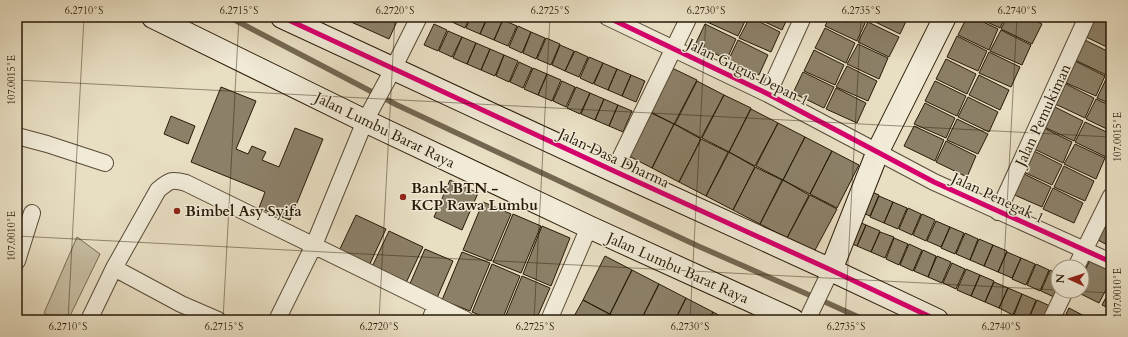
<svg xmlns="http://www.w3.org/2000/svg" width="1128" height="337" viewBox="0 0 1128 337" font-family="Cardo,serif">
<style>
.green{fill:#c7bda2;stroke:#786c54}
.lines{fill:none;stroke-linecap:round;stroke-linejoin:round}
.stream{stroke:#746751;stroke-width:5.5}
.building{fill:#8c8068;stroke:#281a07}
.street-casing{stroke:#584b36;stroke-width:18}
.secondary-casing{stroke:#281a07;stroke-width:24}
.street{stroke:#f0ead7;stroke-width:16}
.secondary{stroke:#f0ead7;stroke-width:22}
.cycleway-casing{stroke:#f0ead7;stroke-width:8}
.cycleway{stroke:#d6006c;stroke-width:5}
.ticks{fill:none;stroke:#281a07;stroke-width:1;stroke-opacity:0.45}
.poi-dot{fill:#8f2418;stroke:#f0ead7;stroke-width:1.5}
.labels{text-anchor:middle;stroke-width:3;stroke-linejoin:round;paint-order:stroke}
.street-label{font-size:15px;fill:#281a07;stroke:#f0ead7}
.poi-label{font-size:15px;font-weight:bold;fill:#281a07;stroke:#f0ead7;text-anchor:start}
.neatline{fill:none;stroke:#281a07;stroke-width:1.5}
.ticks-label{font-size:10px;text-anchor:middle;fill:#281a07}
</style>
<rect width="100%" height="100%" fill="#e8dec2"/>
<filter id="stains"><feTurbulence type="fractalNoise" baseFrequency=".005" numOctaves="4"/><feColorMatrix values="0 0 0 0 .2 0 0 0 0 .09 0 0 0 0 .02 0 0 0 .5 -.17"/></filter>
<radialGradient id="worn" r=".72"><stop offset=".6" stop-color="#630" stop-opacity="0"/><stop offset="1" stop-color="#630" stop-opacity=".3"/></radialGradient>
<path class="green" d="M77,237L100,254L68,320H56L44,313Z"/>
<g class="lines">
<path class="stream" d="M229,17L397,105L698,246L823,301L865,320"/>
</g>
<path class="building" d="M340,17H399L389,39Z
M441,17H453L451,22Z
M454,17H470L465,28L452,22Z
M471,17H487L480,34L466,28Z
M488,17H498L503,19L494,40L480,34Z
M665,17H679L677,22Z
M709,17H747L738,36L707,22Z
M750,17L780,32L771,52L739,38Z
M754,17H788L782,30Z
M830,17H859L866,21L857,41L825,26Z
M870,17H908L900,34L869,19Z
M967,17H973L998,29L989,50L958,35Z
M976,17H1005L1000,28Z
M1007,17H1028L1042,24L1032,44L1001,29Z
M1034,17H1045L1043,21Z
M1096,17L1111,24V49L1086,37Z
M503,20L517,26L508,46L494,40Z
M868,22L899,37L889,57L858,42Z
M434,24L447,30L438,51L424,45Z
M705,24L736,39L727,59L695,45Z
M518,26L531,32L522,53L509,47Z
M825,28L855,43L846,63L815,48Z
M1001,30L1031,45L1022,65L990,51Z
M448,31L462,37L452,57L439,51Z
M531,32L545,38L536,59L523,53Z
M957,36L987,51L978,71L947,57Z
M462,37L476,43L467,64L453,58Z
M546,38L560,44L551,65L537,59Z
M738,40L768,55L759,75L728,61Z
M1085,40L1111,53V65L1106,75L1075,60Z
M476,43L490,49L481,70L467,64Z
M858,44L888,58L879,79L847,64Z
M560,45L574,51L565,71L552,65Z
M490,49L504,55L495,76L481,70Z
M814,50L844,65L835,85L804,71Z
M575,51L588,57L579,77L565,71Z
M989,52L1020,67L1011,87L979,73Z
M504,55L518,61L509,82L496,76Z
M589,57L603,63L593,84L580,78Z
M946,59L976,74L967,94L936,79Z
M1075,61L1105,76L1096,96L1064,82Z
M519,62L532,68L523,88L510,82Z
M603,63L617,69L608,90L594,84Z
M847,66L877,81L868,101L836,87Z
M670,67L697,80L674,124L647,110Z
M533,68L547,74L538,95L524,89Z
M617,69L631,75L622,96L608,90Z
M803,72L834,87L824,108L793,93Z
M547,74L561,80L552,101L538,95Z
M631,75L645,81L636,102L622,96Z
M979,75L1009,90L1000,110L969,95Z
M1107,77L1111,79V104L1097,98Z
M562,81L575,87L566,107L553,101Z
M697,81L724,95L701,138L675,124Z
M935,81L966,96L957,116L925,101Z
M1064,83L1094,98L1085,118L1053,103Z
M221,87L256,101L236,149L248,154L252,146L266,152L262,160L279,167L295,128L323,139L290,220L259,208L265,192L191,162Z
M576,87L590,93L580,114L567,108Z
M836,88L866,103L857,123L826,109Z
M590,93L604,99L595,120L581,114Z
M724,95L751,108L729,152L702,138Z
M968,97L998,112L989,132L958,117Z
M604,99L618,105L609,126L595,120Z
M1096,99L1111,106V131L1086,119Z
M925,103L955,118L946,138L914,124Z
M618,105L632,111L623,132L609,126Z
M1053,106L1083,121L1074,141L1042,126Z
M751,109L778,123L755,166L729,152Z
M647,111L674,124L652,168L625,154Z
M171,116L195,126L188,144L164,134Z
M957,119L988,134L978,154L947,140Z
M1085,122L1111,134V147L1106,157L1075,142Z
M778,123L805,137L783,180L756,166Z
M674,124L701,139L679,182L652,168Z
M914,126L944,140L935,161L904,146Z
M1042,127L1072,142L1063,163L1032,148Z
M805,137L832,151L810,194L783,180Z
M701,139L728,152L706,196L679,182Z
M946,141L976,156L967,177L936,162Z
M1075,144L1105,158L1096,179L1064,164Z
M1032,150L1062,165L1052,185L1021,171Z
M832,151L859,165L837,208L810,194Z
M729,152L755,167L733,210L706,196Z
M1064,166L1094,181L1085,201L1054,187Z
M755,167L782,180L760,224L733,210Z
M1020,172L1051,187L1042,207L1010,193Z
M450,180L478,193L462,230L434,217Z
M783,180L809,195L787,238L760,224Z
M1053,188L1083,203L1074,223L1043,209Z
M865,189L879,195L870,216L856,210Z
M810,195L837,209L814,252L787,238Z
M879,196L893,202L884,223L870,217Z
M483,202L511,214L491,261L463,250Z
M893,202L907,208L898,229L884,223Z
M908,208L921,214L912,235L899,229Z
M513,214L541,226L521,273L493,262Z
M922,214L935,220L926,241L913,235Z
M356,215L386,229L368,268L338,253Z
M1111,215V247L1098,240Z
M852,219L866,225L857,246L843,240Z
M936,221L950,227L941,247L927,241Z
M866,225L880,231L871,252L857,246Z
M542,226L570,238L551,286L523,274Z
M950,227L964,233L955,254L941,248Z
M389,231L423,247L405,285L371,269Z
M880,232L894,237L885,258L871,252Z
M965,233L978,239L970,260L956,254Z
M894,238L908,244L899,265L886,259Z
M979,239L993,245L984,266L970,260Z
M909,244L922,250L913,271L900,265Z
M993,245L1007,251L998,272L984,266Z
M425,249L453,261L437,298L409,286Z
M923,250L936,256L928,277L914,271Z
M462,252L490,263L470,311L442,300Z
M1007,252L1021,258L1012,278L998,272Z
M605,256L632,270L610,314L583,300Z
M937,256L951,262L942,283L928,277Z
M1021,258L1035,264L1026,285L1012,279Z
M1090,260L1111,271V280L1099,303L1075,291H1082V277Z
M952,263L965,269L956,289L943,283Z
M492,264L520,276L502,320H491L472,312Z
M1036,264L1049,270L1040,291L1027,285Z
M966,269L980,275L971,296L957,290Z
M632,270L659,284L641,320H622L610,314Z
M1050,270L1058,274V289L1054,297L1041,291Z
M980,275L994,281L985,302L971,296Z
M522,276L550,288L536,320H504Z
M994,282L1008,288L999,308L985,302Z
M659,284L686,298L675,320H641Z
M1008,288L1022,294L1013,315L999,308Z
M1111,288V309L1102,305Z
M1022,294L1036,300L1028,320L1014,315Z
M686,298L713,312L709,320H675Z
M583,300L609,314L606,320H572Z
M1037,300L1050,306L1044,320H1028Z
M1069,308L1092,320H1063Z
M713,312L728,320H709Z
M610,314L621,320H607Z"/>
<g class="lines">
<g class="street-casing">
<path id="street" d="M607,17L768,94L934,182L1111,262
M768,94L803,17
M17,136L47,144L105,163
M614,171L689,17
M998,212L1087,17
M17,261L32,213
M1076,267L1111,196
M114,268L181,304L218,320
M89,320L114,268L158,190C170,180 171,179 186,183L466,320
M277,320L314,245L365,121L391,73L419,17
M430,320L436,305
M549,320L589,227
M807,320L831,270
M1051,320L1065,291"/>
</g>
<g class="secondary-casing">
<path id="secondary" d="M153,17L365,121L589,227L793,320
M282,17L614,171L831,270L937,320
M831,270L878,151L945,17"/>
</g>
<use href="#street" class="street"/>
<use href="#secondary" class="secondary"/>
<g class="cycleway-casing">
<path id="cycleway" d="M282,17L614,171L831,270L937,320
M607,17L768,94L934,182L1111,262"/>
</g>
<use href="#cycleway" class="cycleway"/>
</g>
<path class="ticks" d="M17,80L1111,137M17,236L1058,290M1074,291L1111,293M68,320L84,17M223,320L239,17M379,320L395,17M534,320L550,17M690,320L706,17M845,320L861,17M1001,320L1017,17"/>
<g class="poi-dot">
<circle cx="403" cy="197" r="4"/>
<circle cx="177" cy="211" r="4"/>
</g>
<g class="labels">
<g class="street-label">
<text transform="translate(748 72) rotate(26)" y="5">Jalan Gugus Depan 1</text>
<text transform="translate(1043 115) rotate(-65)" y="5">Jalan Pemukiman</text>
<text transform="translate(385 130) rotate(26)" y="5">Jalan Lumbu Barat Raya</text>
<text transform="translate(614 158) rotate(25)" y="5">Jalan Dasa Dharma</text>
<text transform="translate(998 198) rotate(25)" y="5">Jalan Penegak 1</text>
<text transform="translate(678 268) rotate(24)" y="5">Jalan Lumbu Barat Raya</text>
</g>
<g class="poi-label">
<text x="411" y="193">Bank BTN -<tspan x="411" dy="17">KCP Rawa Lumbu</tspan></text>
<text x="185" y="216">Bimbel Asy Syifa</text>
</g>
</g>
<rect width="1128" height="337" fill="none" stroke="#e8dec2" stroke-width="44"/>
<g transform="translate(1070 279) rotate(273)"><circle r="19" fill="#f0ead7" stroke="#a09784"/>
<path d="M0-3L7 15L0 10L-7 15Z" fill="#8f2418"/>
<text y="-6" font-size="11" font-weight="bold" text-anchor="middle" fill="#281a07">N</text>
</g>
<rect x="22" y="22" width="1084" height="293" class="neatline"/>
<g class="ticks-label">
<text x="84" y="14">6.2710°S</text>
<text x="239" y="14">6.2715°S</text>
<text x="395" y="14">6.2720°S</text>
<text x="550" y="14">6.2725°S</text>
<text x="706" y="14">6.2730°S</text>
<text x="861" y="14">6.2735°S</text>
<text x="1017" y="14">6.2740°S</text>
<text transform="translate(11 80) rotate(-90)" y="4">107.0015°E</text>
<text transform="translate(1117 137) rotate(-90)" y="4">107.0015°E</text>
<text transform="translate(11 236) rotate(-90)" y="4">107.0010°E</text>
<text transform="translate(1117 293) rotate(-90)" y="4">107.0010°E</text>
<text x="68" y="330">6.2710°S</text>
<text x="224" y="330">6.2715°S</text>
<text x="379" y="330">6.2720°S</text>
<text x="535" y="330">6.2725°S</text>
<text x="690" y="330">6.2730°S</text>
<text x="846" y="330">6.2735°S</text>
<text x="1001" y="330">6.2740°S</text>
</g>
<rect width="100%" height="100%" filter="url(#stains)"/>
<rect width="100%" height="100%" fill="url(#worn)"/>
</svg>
